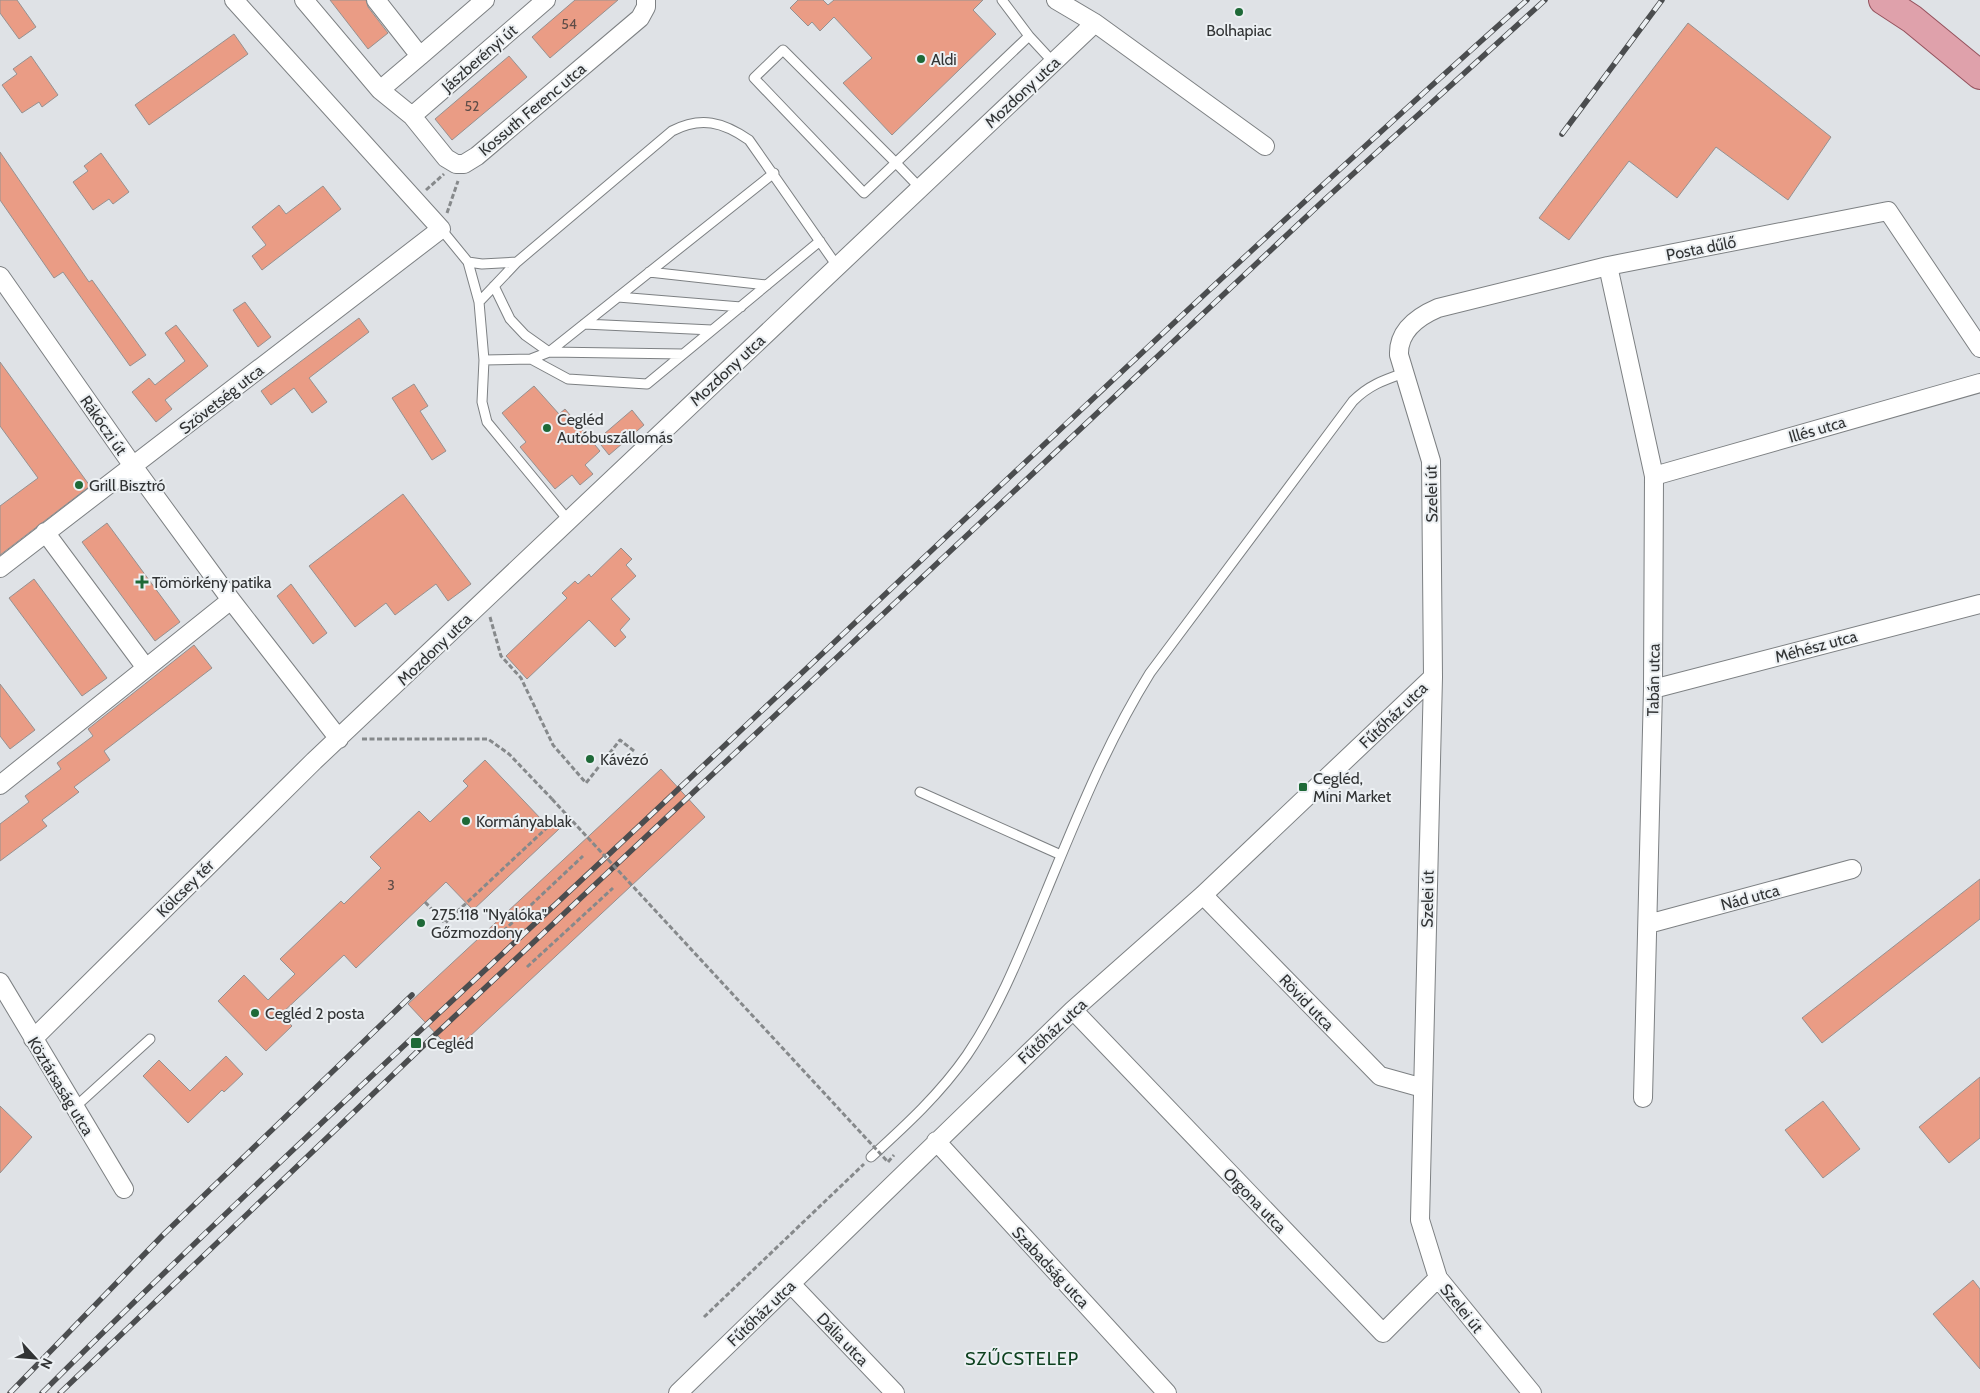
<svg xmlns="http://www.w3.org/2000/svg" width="1980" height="1393" viewBox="0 0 1980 1393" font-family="Cabin,sans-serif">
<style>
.building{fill:#ea9c85;stroke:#969190}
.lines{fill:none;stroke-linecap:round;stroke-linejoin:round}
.service-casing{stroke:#7d8083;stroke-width:11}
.minor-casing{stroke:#7d8083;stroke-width:20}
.primary-casing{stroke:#94525d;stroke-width:30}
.path{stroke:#86898b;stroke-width:3;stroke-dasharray:5 2.5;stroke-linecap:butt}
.service{stroke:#fff;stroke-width:9}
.minor{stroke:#fff;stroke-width:18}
.primary{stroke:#dfa1ab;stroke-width:28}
.rail-casing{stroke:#4b4d4f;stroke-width:5.5}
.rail{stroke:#ecf0f3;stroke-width:4;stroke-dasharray:11;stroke-linecap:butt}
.path-bridge{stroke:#86898b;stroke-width:3;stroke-dasharray:5 2.5;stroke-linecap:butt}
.poi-dot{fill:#1e6937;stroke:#ecf0f3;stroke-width:2}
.labels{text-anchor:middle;stroke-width:4;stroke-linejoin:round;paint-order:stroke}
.number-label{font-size:14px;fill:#5f4d48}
.poi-label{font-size:16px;fill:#313334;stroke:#ecf0f3;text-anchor:start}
.street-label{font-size:16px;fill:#313334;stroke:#ecf0f3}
.neighbourhood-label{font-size:18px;letter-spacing:1px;fill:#0e4220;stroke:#ecf0f3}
</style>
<rect width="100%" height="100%" fill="#dfe2e6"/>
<path class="building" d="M0,0H17L36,27L19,39L0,13Z
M330,0H366L368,7L388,33L368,49Z
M575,0H618L550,58L532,37Z
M798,0H823L828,5L834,0H983L973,10L996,34L892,135L843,83L872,58L834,17L820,31L812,22L808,26L790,8Z
M1688,23L1831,137L1788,200L1716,147L1677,198L1629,161L1569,240L1539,218Z
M234,34L248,54L149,125L135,105Z
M31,56L58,95L42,107L39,102L22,113L2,85L17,74L13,69Z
M509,56L527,77L452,140L435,119Z
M0,152L89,282L92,280L146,355L130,366L63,272L54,278L0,200Z
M101,153L129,192L113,204L109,199L93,210L73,182L88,171L84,166Z
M323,186L341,209L262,270L252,256L266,245L252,227L279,205L286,214Z
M245,302L271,337L258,347L233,310Z
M359,318L369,332L309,378L327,402L312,413L294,388L271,405L261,391Z
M176,325L208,366L165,400L172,409L156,422L132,392L149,378L155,385L185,361L165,333Z
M0,362L90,486L0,555V506L38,478L0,426Z
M414,384L428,406L420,411L446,451L432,460L392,398Z
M534,386L559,414L565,409L600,451L585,465L593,474L580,485L572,475L555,489L520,447L526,442L502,413Z
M632,410L644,425L609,455L597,440Z
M403,494L471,584L448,601L436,584L395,615L386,603L355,627L309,566Z
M107,523L180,622L155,641L82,542Z
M621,548L632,559L626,565L636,576L611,599L630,619L620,630L626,637L615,647L589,620L527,679L506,656L567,598L562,593L575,581L578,584L589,574L591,577Z
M34,579L107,678L82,696L9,598Z
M291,584L327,633L313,644L277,596Z
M194,645L212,668L104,751L110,760L74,787L79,792L42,820L47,826L0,861V824L29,802L25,796L61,769L57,763L93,736L88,729Z
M0,684L35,730L10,749L0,736Z
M485,760L542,820L547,815L559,829L473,910L446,882L356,968L344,955L281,1014L292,1026L266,1051L218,1001L244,975L268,1000L295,974L280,959L341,901L344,904L381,868L370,857L419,811L430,822L468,786L463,781Z
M661,769L705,817L453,1052L408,1004Z
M1980,879V919L1822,1043L1802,1018Z
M226,1056L243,1074L224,1092L222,1090L188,1123L143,1076L159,1060L190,1091Z
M1980,1077V1138L1949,1163L1919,1127Z
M1823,1101L1860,1149L1823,1178L1785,1130Z
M0,1106L32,1137L0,1173Z
M1973,1280L1980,1289V1369L1933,1314Z"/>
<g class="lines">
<g class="service-casing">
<path id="service" d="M1002,0L1029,36
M920,188L896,163L783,50L754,78L864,193L1029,36L1053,62
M441,229L468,262L479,302L484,360L482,402L487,422L568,520
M468,262L482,264L517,262L672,131C701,116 723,122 749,140L837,266
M649,272L767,285
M494,286L510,319L525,335L549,352L683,354
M618,297L741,307
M479,302L517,262
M584,324L712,330
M531,359L568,379L647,384L820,241
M484,360L531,359L549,352L774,173
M920,792L1061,855
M74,1108L150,1039
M871,1157C906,1125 940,1094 967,1055C1001,1005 1023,947 1046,892C1077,817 1107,742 1150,673L1353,401C1369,385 1384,380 1404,373"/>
</g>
<g class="minor-casing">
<path id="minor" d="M304,0L380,90L412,116L446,158L456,164H464L477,156L640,18L646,7V0
M376,0L420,56L485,0
M1056,0L1095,23L1265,146
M380,90L420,56
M412,116L546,0
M1608,266L1654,476L1653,689L1643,1098
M0,276L133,466L231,600L339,739
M1654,476L1980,383
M45,532L146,668
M0,568L441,229L234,0
M1653,689L1980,604
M0,785L231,600
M1203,895L1380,1076L1423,1088
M1648,924L1852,869
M0,982L124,1189
M1073,1010L1383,1333L1438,1278
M33,1039L314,761L1095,23
M936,1141L1167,1393
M792,1285L895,1393
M678,1393L1073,1010L1203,895L1433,677
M1532,1393L1438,1278L1420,1220L1433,677L1431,461L1399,355C1398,331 1417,317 1438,308L1608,266L1888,211L1980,348"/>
</g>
<g class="primary-casing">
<path id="primary" d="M1883,0L1912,19L1980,75"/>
</g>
<path class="path" d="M426,190L444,174
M447,213L458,181
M490,617L501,656L521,678L553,745L586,783L620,740L634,751
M362,739H488L509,754L552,799
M425,902L445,923L553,822
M498,936L583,856
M527,967L613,888
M888,1162L894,1155
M704,1317L864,1164"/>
<use href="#service" class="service"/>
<use href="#minor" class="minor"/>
<use href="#primary" class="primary"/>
<g class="rail-casing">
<path id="rail" d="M1562,134L1662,0
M10,1393L163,1235L412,995
M42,1393C252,1183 472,984 688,780C966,519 1242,254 1527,0
M60,1393L421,1048L1321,203L1545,0"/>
</g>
<use href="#rail" class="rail"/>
<path class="path-bridge" d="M552,799L888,1162"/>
</g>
<g class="poi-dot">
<circle cx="1239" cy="12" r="5"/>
<circle cx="921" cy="59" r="5"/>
<circle cx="547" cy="428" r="5"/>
<circle cx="79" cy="485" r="5"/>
<path d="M139.5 574.5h5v5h5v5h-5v5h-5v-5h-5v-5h5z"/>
<circle cx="590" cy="759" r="5"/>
<rect x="1298" y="782" width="10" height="10" rx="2.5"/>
<circle cx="466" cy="821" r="5"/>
<circle cx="421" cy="923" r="5"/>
<circle cx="255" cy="1013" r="5"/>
<rect x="410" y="1037" width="12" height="12" rx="2.5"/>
</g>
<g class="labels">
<g class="number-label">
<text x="569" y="29">54</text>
<text x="472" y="111">52</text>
<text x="391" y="890">3</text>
</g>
<g class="poi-label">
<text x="1239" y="36" text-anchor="middle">Bolhapiac</text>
<text x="931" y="65">Aldi</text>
<text x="557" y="425">Cegléd<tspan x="557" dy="18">Autóbuszállomás</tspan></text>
<text x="89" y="491">Grill Bisztró</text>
<text x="152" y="588">Tömörkény patika</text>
<text x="600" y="765">Kávézó</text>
<text x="1313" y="784">Cegléd,<tspan x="1313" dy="18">Mini Market</tspan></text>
<text x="476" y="827">Kormányablak</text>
<text x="431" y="920">275.118 "Nyalóka"<tspan x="431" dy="18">Gőzmozdony</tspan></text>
<text x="265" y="1019">Cegléd 2 posta</text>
<text x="427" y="1049">Cegléd</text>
</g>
<g class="street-label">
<text transform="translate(479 58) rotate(-41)" y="6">Jászberényi út</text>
<text transform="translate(1022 92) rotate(-43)" y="6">Mozdony utca</text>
<text transform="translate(532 109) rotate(-40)" y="6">Kossuth Ferenc utca</text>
<text transform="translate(1701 248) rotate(-11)" y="6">Posta dűlő</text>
<text transform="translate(727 370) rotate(-43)" y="6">Mozdony utca</text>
<text transform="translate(221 399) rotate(-38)" y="6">Szövetség utca</text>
<text transform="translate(104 425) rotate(55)" y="6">Rákóczi út</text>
<text transform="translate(1817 429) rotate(-16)" y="6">Illés utca</text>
<text transform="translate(1431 494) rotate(-91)" y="6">Szelei út</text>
<text transform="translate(1816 646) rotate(-15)" y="6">Méhész utca</text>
<text transform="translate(434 649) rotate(-44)" y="6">Mozdony utca</text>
<text transform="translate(1653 680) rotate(-89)" y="6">Tabán utca</text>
<text transform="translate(1393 715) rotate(-44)" y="6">Fűtőház utca</text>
<text transform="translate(185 888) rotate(-45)" y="6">Kölcsey tér</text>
<text transform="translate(1750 897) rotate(-15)" y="6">Nád utca</text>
<text transform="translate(1427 899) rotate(-89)" y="6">Szelei út</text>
<text transform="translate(1307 1002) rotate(46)" y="6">Rövid utca</text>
<text transform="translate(1052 1031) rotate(-43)" y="6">Fűtőház utca</text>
<text transform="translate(61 1086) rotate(59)" y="6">Köztársaság utca</text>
<text transform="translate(1255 1200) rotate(46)" y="6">Orgona utca</text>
<text transform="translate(1051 1267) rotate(47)" y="6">Szabadság utca</text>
<text transform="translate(1462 1308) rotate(51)" y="6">Szelei út</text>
<text transform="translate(761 1313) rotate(-44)" y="6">Fűtőház utca</text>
<text transform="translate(843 1339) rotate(46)" y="6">Dália utca</text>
</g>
<g class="neighbourhood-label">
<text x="1022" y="1365">SZŰCSTELEP</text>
</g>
</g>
<g transform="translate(35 1358) rotate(116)" stroke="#ecf0f3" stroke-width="4" paint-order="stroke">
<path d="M0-4L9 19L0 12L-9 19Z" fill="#313334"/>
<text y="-8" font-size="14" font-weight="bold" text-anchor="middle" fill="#313334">N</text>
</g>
</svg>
